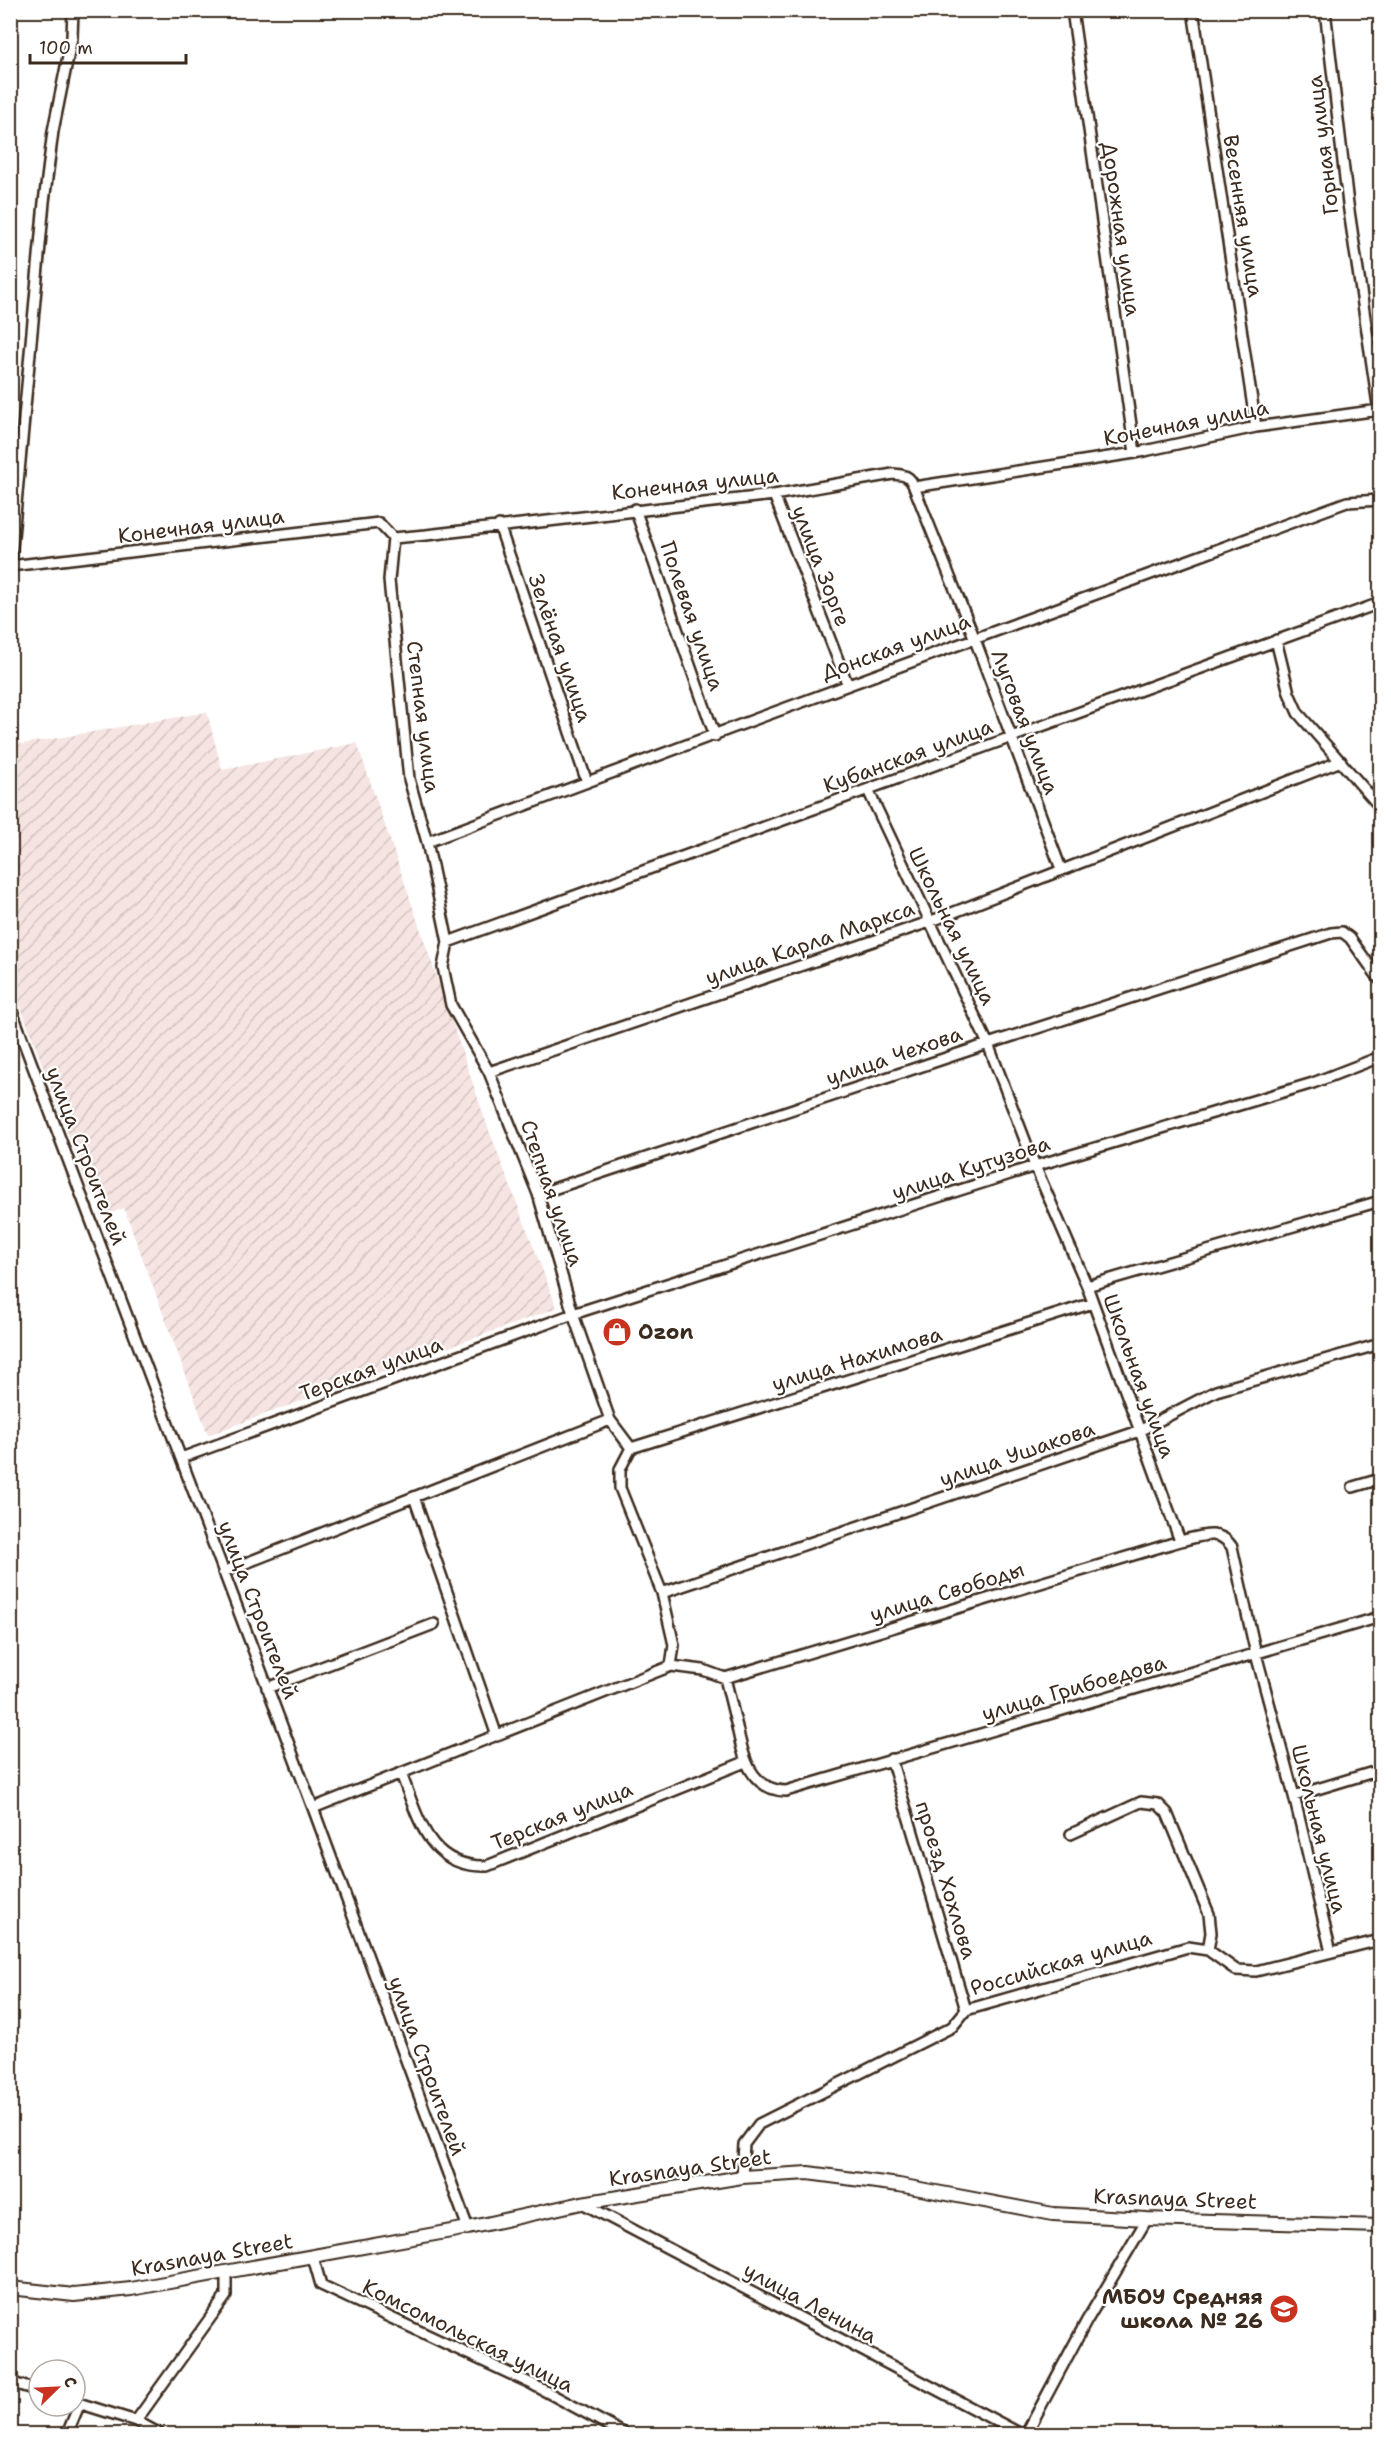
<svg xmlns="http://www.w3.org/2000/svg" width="1391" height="2445" viewBox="0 0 1391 2445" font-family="'Shantell Sans',sans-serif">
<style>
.industrial{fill:url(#industrial-furrows)}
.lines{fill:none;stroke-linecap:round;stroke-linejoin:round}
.street-casing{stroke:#3b2a1e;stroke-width:14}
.secondary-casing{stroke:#3b2a1e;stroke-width:16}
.street{stroke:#fff;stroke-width:9}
.secondary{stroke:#fff;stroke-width:12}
.labels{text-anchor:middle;stroke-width:4.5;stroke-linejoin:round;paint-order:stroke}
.street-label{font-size:21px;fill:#3b2a1e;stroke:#fff}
.poi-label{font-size:21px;font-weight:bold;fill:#3b2a1e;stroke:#fff;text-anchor:start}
</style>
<defs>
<pattern id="industrial-furrows" width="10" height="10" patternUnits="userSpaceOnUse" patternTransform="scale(1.5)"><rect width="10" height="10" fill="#f5e4e2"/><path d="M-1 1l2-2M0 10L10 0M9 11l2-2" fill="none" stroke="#d3c4c1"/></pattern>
</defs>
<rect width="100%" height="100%" fill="#fff"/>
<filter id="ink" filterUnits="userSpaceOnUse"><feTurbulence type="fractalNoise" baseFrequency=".0167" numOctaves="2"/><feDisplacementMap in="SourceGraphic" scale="12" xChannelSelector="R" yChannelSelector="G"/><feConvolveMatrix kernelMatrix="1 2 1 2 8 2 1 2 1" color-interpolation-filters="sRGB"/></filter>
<g filter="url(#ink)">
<path class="industrial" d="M207,712L222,770L357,743L487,1125L557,1308L208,1435L124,1208L110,1214L88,1187L11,981V746Z"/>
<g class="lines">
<g class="street-casing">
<path id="street" d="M1072,10L1135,453
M1193,10L1256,427
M1325,10L1348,204L1380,418
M914,487L974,637L1061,869
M774,495L847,683
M635,509L715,736
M499,525L587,782
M393,538L389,580L409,779L427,842L448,942L443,967L451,1005L489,1072L538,1194L573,1314L610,1420L631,1448L620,1469V1488L662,1593L674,1645L671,1666L703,1670L725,1678C729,1694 733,1711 737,1727C743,1756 750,1790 786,1791L1380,1617
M10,566L379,523L393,538L426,535L774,495L893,474C905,475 910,476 914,487L1135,453L1256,427L1379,410
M10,569L44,202L53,131L72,37L73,10
M1276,640L1289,693L1298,713L1380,807
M868,790L988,1044L1035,1166L1087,1286L1180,1541C1199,1537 1219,1527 1232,1547L1256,1654L1294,1796L1331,1952
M427,842C733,727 1040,613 1347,502L1380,500
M448,942L1380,603
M10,1006L313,1808L468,2228
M489,1072L929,922L1341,761
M538,1194L988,1044L1331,933L1342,932L1350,938L1380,980
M1087,1286L1380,1201
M631,1448L1093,1303
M181,1458L573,1314L1035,1166L1313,1083L1380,1057
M1353,1487L1380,1479
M414,1497L497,1736
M223,1572L610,1420
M662,1593L1139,1431L1216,1391L1380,1344
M725,1678L1180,1541
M267,1688L434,1624
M891,1759L966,2010
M401,1774C419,1818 428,1868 487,1866L745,1762
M1294,1796L1380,1770
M313,1808L671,1666
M1071,1834L1141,1802L1158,1804L1167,1813L1209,1914L1211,1933L1208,1950
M742,2177L744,2144L759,2124L952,2027L966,2010L1188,1947L1208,1950L1236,1970L1256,1971L1380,1940
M582,2203L1021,2434
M313,2257L321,2285L532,2384L625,2434
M10,2382L39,2391
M75,2402L136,2421L160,2434
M136,2421L226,2296V2272
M67,2434L80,2403
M1026,2434L1086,2322L1147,2219"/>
</g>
<g class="secondary-casing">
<path id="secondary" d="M10,2288L74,2295L131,2289L468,2228L582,2203L742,2177L808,2173L899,2185L1053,2214L1147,2219L1380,2226"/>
</g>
<use href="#street" class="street"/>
<use href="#secondary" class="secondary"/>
</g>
</g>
<defs>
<g id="shop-disc" transform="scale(1.5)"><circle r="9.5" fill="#c8321e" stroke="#fff"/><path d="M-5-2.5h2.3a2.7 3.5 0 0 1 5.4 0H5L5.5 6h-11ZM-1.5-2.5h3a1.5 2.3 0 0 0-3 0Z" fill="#fff"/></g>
<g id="school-disc" transform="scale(1.5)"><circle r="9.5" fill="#c8321e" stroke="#fff"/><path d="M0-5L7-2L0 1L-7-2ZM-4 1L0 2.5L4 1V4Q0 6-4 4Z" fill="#fff"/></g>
</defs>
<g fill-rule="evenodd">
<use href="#shop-disc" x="617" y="1332"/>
<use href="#school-disc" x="1284" y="2309"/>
</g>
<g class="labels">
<g class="street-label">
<text transform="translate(1323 145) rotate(-97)" y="7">Горная улица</text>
<text transform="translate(1243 216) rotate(81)" y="7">Весенняя улица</text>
<text transform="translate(1121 229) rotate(82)" y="7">Дорожная улица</text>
<text transform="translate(1186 423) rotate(-11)" y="7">Конечная улица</text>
<text transform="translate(695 484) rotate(-6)" y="7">Конечная улица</text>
<text transform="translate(201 526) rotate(-7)" y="7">Конечная улица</text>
<text transform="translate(821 566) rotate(69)" y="7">улица Зорге</text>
<text transform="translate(692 616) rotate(71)" y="7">Полевая улица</text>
<text transform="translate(896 647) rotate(-20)" y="7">Донская улица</text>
<text transform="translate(560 648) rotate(71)" y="7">Зелёная улица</text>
<text transform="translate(423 717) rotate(83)" y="7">Степная улица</text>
<text transform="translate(1025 722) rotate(69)" y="7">Луговая улица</text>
<text transform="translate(908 756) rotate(-20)" y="7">Кубанская улица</text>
<text transform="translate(952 926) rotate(64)" y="7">Школьная улица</text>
<text transform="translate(810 943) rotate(-19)" y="7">улица Карла Маркса</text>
<text transform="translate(894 1056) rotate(-19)" y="7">улица Чехова</text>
<text transform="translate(86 1156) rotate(69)" y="7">улица Строителей</text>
<text transform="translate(971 1168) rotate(-18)" y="7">улица Кутузова</text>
<text transform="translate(552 1193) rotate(71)" y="7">Степная улица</text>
<text transform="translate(857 1359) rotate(-17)" y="7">улица Нахимова</text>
<text transform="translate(371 1369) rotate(-20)" y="7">Терская улица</text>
<text transform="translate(1139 1376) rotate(70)" y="7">Школьная улица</text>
<text transform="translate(1017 1454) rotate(-19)" y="7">улица Ушакова</text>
<text transform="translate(947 1592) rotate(-17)" y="7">улица Свободы</text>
<text transform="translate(258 1610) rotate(69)" y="7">улица Строителей</text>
<text transform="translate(1074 1688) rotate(-16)" y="7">улица Грибоедова</text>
<text transform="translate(562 1816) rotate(-22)" y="7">Терская улица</text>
<text transform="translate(1319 1829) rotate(76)" y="7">Школьная улица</text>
<text transform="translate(946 1880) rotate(73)" y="7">проезд Хохлова</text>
<text transform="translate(1061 1963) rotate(-16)" y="7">Российская улица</text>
<text transform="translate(427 2066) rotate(70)" y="7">улица Строителей</text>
<text transform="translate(690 2168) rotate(-8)" y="7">Krasnaya Street</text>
<text transform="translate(1175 2199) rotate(2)" y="7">Krasnaya Street</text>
<text transform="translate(212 2255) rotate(-10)" y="7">Krasnaya Street</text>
<text transform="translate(810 2303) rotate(28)" y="7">улица Ленина</text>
<text transform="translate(468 2336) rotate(26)" y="7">Комсомольская улица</text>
</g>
<g class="poi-label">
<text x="638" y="1339">Ozon</text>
<text x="1263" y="2304" text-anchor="end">МБОУ Средняя<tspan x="1263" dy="24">школа № 26</tspan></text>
</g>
</g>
<rect width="1391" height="2445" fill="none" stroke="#fff" stroke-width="36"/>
<rect x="18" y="18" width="1355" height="2409" fill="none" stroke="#3b2a1e" stroke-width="2" filter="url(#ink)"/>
<g transform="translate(57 2388) rotate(66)"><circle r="28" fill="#ffffff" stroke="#b1aaa5" stroke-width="1.5"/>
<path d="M0-4.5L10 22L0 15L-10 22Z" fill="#c8321e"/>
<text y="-9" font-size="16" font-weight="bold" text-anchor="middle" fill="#3b2a1e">С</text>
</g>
<path d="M30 54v9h156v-9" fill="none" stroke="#3b2a1e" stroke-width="3"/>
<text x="39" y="54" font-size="18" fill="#3b2a1e" stroke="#ffffff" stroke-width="4.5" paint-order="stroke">100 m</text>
</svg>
